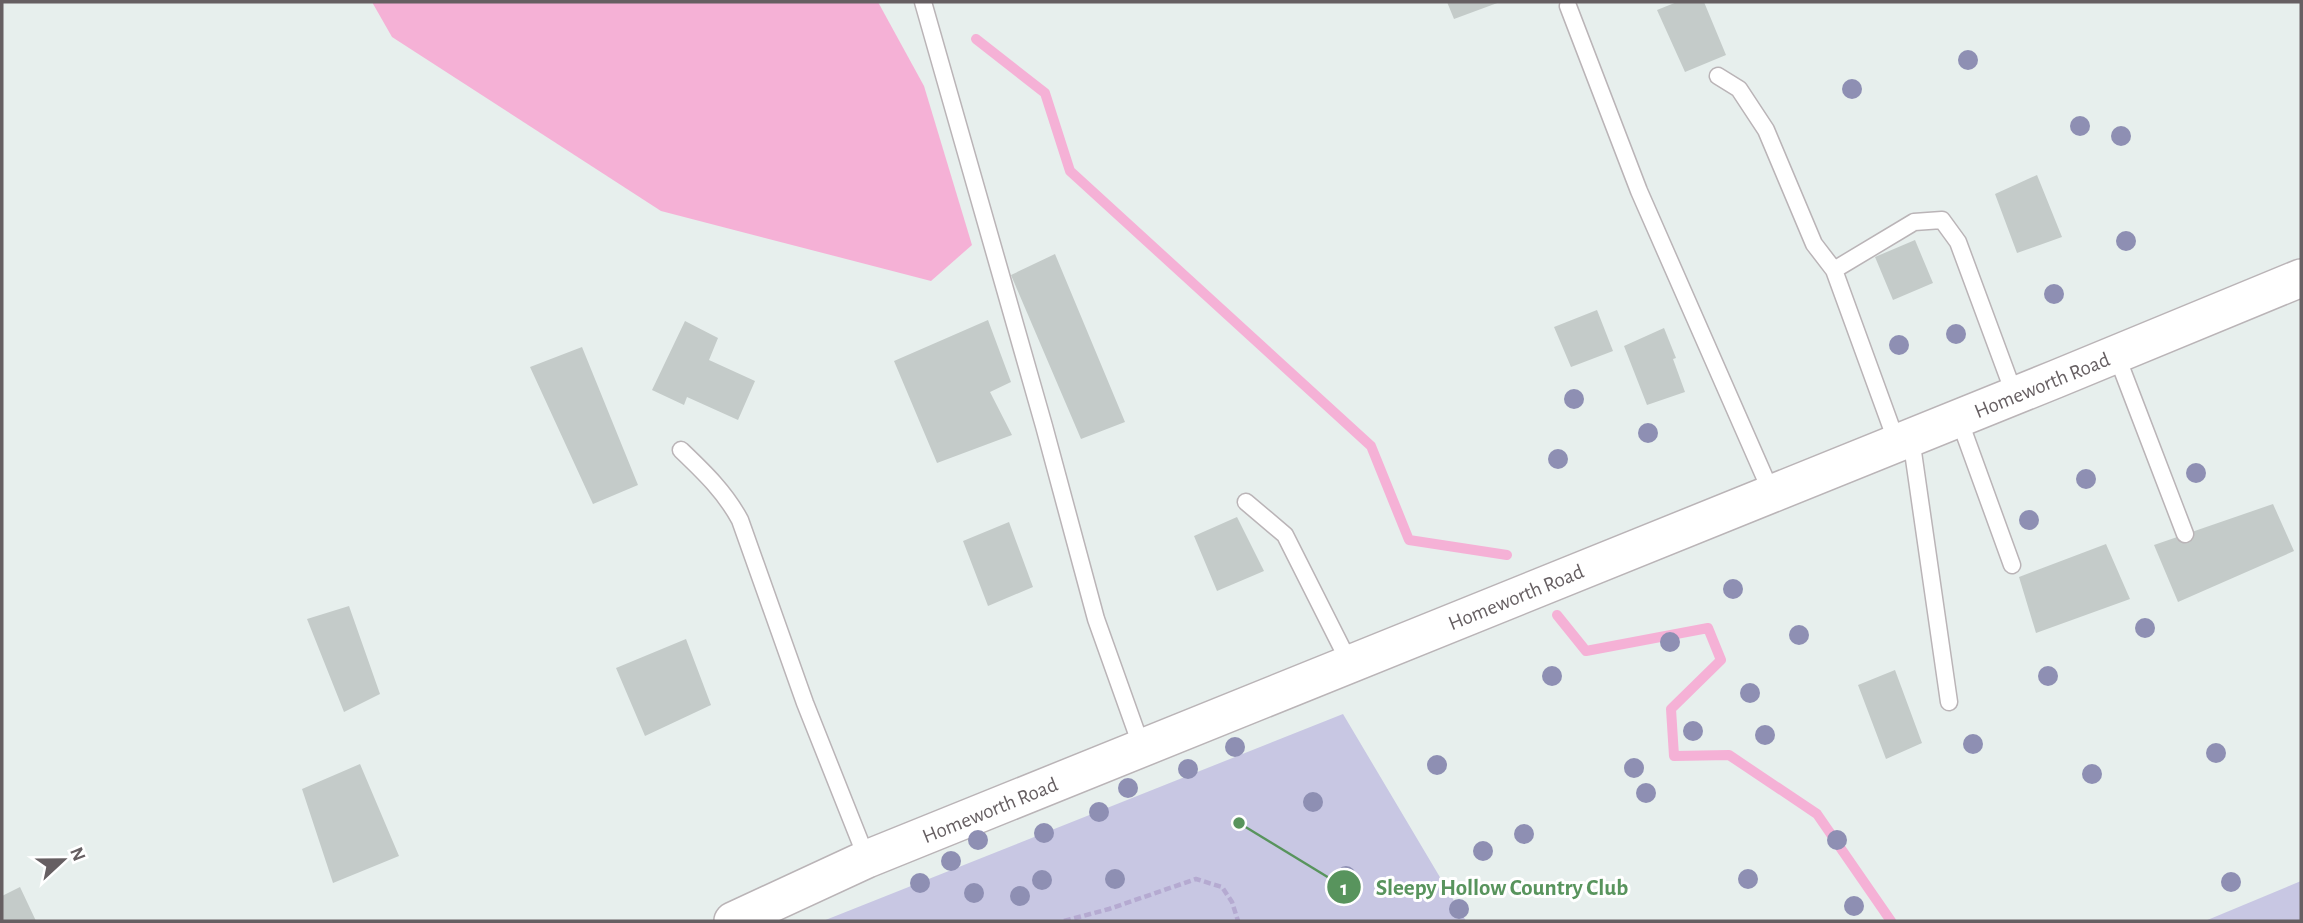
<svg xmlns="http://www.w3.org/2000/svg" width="2303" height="923" viewBox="0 0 2303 923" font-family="'Alegreya Sans',sans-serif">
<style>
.green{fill:#c8c7e3}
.water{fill:#f5b1d6}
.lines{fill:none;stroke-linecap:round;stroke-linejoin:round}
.stream{stroke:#f5b1d6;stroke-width:10}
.building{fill:#c4cbc9}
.service-casing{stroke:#bab4b7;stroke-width:19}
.tertiary-casing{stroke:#bab4b7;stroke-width:40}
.path{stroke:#b5aad1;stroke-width:4.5;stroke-dasharray:7 3.5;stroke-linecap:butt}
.service{stroke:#fff;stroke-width:16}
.tertiary{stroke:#fff;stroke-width:37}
.tree{fill:#8e8fb3}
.labels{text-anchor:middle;stroke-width:6;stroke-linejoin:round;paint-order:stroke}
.street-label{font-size:21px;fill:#665f62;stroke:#fff}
.leader{fill:none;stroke:#58945d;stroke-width:2.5}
.callout-dot{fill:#58945d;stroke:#fff;stroke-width:2.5}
.mark-label{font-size:21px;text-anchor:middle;font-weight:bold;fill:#fff}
.callout-label{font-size:23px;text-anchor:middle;font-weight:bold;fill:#58945d;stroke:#fff;stroke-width:6;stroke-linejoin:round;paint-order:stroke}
</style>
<rect width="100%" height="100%" fill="#e7efed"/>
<path class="green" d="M1343,714L1466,921H823Z
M2301,881V921H2205Z"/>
<path class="water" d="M372,2H878L924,86L972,245L931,281L661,211L392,37Z"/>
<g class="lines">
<path class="stream" d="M976,39L1045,93L1070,171L1371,446L1409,540L1507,555
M1557,615L1586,651L1708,628L1721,660L1671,709L1674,756L1729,755L1817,814L1891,921"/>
</g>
<path class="building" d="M1447,2H1500L1454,19Z
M1677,2H1704L1726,55L1685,72L1657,10Z
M2037,175L2062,237L2017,253L1995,194Z
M1915,240L1933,283L1893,300L1875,257Z
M1055,254L1125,422L1081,439L1011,275Z
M1597,310L1613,351L1571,367L1554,327Z
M988,320L1011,382L990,392L1012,435L937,463L894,361Z
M685,321L718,338L709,360L755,381L738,420L687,397L684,405L652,390Z
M1664,328L1676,358L1673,359L1685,392L1647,405L1624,346Z
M582,347L638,485L593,504L530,367Z
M2273,504L2294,551L2178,602L2154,545Z
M1237,517L1264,571L1217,591L1194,536Z
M1009,522L1033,587L988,606L963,541Z
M2106,544L2130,599L2036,633L2019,577Z
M349,606L380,694L344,712L307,619Z
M686,639L711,705L645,736L616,668Z
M1895,670L1922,743L1886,759L1858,685Z
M360,764L399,856L333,883L302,789Z
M20,887L36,921H2V896Z"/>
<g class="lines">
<g class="service-casing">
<path id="service" d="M923,2L1044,426L1096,619L1142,748
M1568,6L1639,191L1772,494
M1718,76L1739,89L1766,130L1814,244L1834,270
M2116,354L2185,534
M1959,419L2012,565
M1911,438L1949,702
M1897,443L1834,270L1914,222L1942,220L1958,242L2015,396
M681,450C704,472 725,492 740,520L805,703L867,859
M1246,502L1285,535L1350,664"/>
</g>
<g class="tertiary-casing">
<path id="tertiary" d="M733,921L867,859L2056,379L2301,278"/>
</g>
<path class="path" d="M1064,921L1109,909L1196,879L1222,887L1232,902L1238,921"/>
<use href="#service" class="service"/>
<use href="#tertiary" class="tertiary"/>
</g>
<g class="tree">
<circle cx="1968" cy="60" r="10"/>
<circle cx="1852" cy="89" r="10"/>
<circle cx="2080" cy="126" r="10"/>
<circle cx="2121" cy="136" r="10"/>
<circle cx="2126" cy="241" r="10"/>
<circle cx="2054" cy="294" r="10"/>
<circle cx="1956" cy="334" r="10"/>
<circle cx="1899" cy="345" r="10"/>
<circle cx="1574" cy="399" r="10"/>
<circle cx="1648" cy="433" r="10"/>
<circle cx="1558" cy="459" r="10"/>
<circle cx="2196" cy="473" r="10"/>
<circle cx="2086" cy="479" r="10"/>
<circle cx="2029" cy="520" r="10"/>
<circle cx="1733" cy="589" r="10"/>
<circle cx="2145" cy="628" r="10"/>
<circle cx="1799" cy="635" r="10"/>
<circle cx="1670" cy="642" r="10"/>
<circle cx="1552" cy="676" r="10"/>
<circle cx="2048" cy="676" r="10"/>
<circle cx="1750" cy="693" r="10"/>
<circle cx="1693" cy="731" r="10"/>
<circle cx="1765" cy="735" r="10"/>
<circle cx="1973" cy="744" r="10"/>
<circle cx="1235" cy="747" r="10"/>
<circle cx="2216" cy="753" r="10"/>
<circle cx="1437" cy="765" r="10"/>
<circle cx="1634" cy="768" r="10"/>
<circle cx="1188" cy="769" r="10"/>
<circle cx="2092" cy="774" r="10"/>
<circle cx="1128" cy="788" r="10"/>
<circle cx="1646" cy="793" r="10"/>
<circle cx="1313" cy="802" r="10"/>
<circle cx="1099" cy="812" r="10"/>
<circle cx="1044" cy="833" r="10"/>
<circle cx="1524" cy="834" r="10"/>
<circle cx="978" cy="840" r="10"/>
<circle cx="1837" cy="840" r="10"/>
<circle cx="1483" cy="851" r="10"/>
<circle cx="951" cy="861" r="10"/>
<circle cx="1346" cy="876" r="10"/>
<circle cx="1115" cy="879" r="10"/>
<circle cx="1748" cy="879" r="10"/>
<circle cx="1042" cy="880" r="10"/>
<circle cx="2231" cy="882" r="10"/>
<circle cx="920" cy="883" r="10"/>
<circle cx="974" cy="893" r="10"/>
<circle cx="1020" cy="896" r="10"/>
<circle cx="1854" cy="906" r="10"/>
<circle cx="1459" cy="909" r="10"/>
</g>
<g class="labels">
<g class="street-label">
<text transform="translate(2042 385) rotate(-22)" y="7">Homeworth Road</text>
<text transform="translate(1516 597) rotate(-22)" y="7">Homeworth Road</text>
<text transform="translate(990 810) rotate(-22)" y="7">Homeworth Road</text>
</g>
</g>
<path class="leader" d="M1239 823L1344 887"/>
<g class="callout-dot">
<circle cx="1239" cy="823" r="7"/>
<circle cx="1344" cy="887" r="18"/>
</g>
<g class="mark-label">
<text x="1344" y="895">1</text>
</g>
<g class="callout-label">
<text x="1502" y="895">Sleepy Hollow Country Club</text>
</g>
<rect width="2303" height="923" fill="none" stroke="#665f62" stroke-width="7"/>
<g transform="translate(63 860) rotate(68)" stroke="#ffffff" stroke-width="5" paint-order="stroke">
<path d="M0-5L12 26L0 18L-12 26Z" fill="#665f62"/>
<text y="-10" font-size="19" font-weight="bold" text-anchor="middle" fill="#665f62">N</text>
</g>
</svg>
